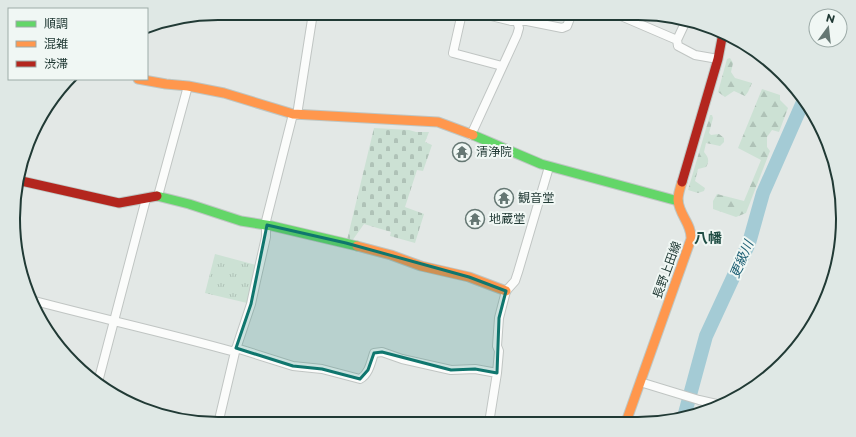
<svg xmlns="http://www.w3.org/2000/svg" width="856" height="437" viewBox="0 0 856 437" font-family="Montserrat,'Noto Sans JP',sans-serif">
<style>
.grass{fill:url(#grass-tufts)}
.forest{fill:url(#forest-firs)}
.cemetery{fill:url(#cemetery-stones)}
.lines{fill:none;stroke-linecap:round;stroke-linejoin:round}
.river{stroke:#a4cbd5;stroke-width:14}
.street-casing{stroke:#c0c5c3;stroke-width:10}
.fast-casing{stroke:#bec6c3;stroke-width:11}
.slow-casing{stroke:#bec6c3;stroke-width:11}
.jam-casing{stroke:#bec6c3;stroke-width:11}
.street{stroke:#fbfcfb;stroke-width:8}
.fast{stroke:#63d668;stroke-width:9}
.slow{stroke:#ff974d;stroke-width:9}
.jam{stroke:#b3261e;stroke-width:9}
.marked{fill:#0f766e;fill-opacity:0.2;stroke:#0f766e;stroke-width:3;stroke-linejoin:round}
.labels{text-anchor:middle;stroke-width:4;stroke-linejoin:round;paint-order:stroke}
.poi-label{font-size:12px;fill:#213a35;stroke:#f0f7f4;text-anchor:start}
.street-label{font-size:12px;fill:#213a35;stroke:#f0f7f4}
.water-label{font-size:13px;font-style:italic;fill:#1e6074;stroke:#f0f7f4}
.quarter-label{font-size:14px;font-weight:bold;fill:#1e4c43;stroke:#f0f7f4}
.rim{fill:none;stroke:#213a35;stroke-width:2}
</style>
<defs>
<pattern id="grass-tufts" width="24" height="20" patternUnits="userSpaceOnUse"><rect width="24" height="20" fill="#cce1d4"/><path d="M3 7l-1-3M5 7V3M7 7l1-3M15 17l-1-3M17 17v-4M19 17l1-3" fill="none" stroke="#afc2b7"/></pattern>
<pattern id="forest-firs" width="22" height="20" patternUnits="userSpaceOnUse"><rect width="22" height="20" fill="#cce1d4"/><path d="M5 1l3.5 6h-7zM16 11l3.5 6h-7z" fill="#afc2b7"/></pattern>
<pattern id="cemetery-stones" width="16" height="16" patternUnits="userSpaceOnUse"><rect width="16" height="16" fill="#cce1d4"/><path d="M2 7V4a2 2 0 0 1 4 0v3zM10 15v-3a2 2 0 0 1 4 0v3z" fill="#afc2b7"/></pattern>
</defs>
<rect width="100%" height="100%" fill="#e3e8e6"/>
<path class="grass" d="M215,254L256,265L252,289L247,303L205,293Z"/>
<path class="forest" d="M732,37L757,57L731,41Z
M730,58L733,63L731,72L735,78L752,83L748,92L745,96L734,91L725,97L718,92L727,59Z
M762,89L780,95V100L788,108L779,132L772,130L767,137V147L770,151L746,213L736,217L713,209V201L717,194L744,201L761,160L738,148Z
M710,115H712L713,118L709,133L711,135L719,134L724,138V142L720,146L706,143L704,152C708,157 710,160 706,167L698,169L695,181L705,188L704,191L698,193L688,190Z"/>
<path class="cemetery" d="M374,128L409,130L416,132H429L425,142L432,145L423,171L417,170L405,207L424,214L415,243L390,236L391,232L364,224L352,241L347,240Z"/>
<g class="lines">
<path class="river" d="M684,417L706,336L749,243L763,193L803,102"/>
<g class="street-casing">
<path id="street" d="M462,13L453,53L502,66
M479,13L511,21H527L562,28L567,26L572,13
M614,13L677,40L678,46L695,55L718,59
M677,40L685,23
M297,115L313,13
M471,135L517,35L519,28L517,21
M158,196L188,86
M31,300C99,318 167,333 235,352
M236,348L293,366L322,369L360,379C369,374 371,362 374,353L382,352L402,359L451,370L475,369L497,373
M98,382L146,199
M640,382L699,400L721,405
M489,423L497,373L499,351L497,346L499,318L506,291L515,281L518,272L549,167
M218,424L235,352L251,304L256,281L266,237V221L293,114"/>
</g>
<g class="fast-casing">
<path id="fast" d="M473,135L541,164L678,201
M157,196L189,204L241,221L272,226L357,246"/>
</g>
<g class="slow-casing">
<path id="slow" d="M138,79L166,84L188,86L224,93L293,114L438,122L473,135
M357,246L391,255L421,266L469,277L506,291
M626,422L691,239C692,224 679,215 678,200C678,194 680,188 682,182"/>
</g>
<g class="jam-casing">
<path id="jam" d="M17,180L119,203L157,196
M682,182L718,59L723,33"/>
</g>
<use href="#street" class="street"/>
<use href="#fast" class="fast"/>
<use href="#slow" class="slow"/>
<use href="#jam" class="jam"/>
</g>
<path class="marked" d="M267,225L346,243L469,277L506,291L499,318L497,373L475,369L451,370L382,352L374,353L368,370L360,379L322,369L293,366L236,348L251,304Z"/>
<defs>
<g id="temple-ring" transform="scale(1)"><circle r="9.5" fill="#f0f7f4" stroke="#657773" stroke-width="1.5"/><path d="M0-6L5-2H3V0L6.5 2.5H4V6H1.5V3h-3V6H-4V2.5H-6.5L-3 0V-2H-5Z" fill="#657773"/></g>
</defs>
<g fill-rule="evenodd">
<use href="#temple-ring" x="462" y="152"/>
<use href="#temple-ring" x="504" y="198"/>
<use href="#temple-ring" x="475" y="219"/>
</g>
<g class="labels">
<g class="poi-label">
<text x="476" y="156">清浄院</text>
<text x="518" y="202">観音堂</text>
<text x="489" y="223">地蔵堂</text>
</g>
<g class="street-label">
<text transform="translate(667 270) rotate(-70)" y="4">長野上田線</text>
</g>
<g class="water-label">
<text transform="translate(741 259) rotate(-67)" y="5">更級川</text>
</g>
<g class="quarter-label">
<text x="708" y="243">八幡</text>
</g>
</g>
<path d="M0 0H856V437H0ZM218 20H638A198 198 0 0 1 836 218V219A198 198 0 0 1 638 417H218A198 198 0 0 1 20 219V218A198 198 0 0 1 218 20Z" fill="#dfe8e5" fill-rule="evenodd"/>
<path class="rim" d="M218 20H638A198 198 0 0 1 836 218V219A198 198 0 0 1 638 417H218A198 198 0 0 1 20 219V218A198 198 0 0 1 218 20Z"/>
<rect x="8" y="8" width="140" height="72" fill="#f0f7f4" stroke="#9daba8"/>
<rect x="16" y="21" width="20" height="6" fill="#63d668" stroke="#9daba8"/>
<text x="44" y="28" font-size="12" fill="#213a35">順調</text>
<rect x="16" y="41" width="20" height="6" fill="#ff974d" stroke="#9daba8"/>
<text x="44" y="48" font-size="12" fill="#213a35">混雑</text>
<rect x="16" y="61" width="20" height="6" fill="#b3261e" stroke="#9daba8"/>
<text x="44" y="68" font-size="12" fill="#213a35">渋滞</text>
<g transform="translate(828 28) rotate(15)"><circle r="19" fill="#f0f7f4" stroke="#9daba8"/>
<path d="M0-3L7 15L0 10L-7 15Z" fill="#657773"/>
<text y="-6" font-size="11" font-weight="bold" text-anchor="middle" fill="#213a35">N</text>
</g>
</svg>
